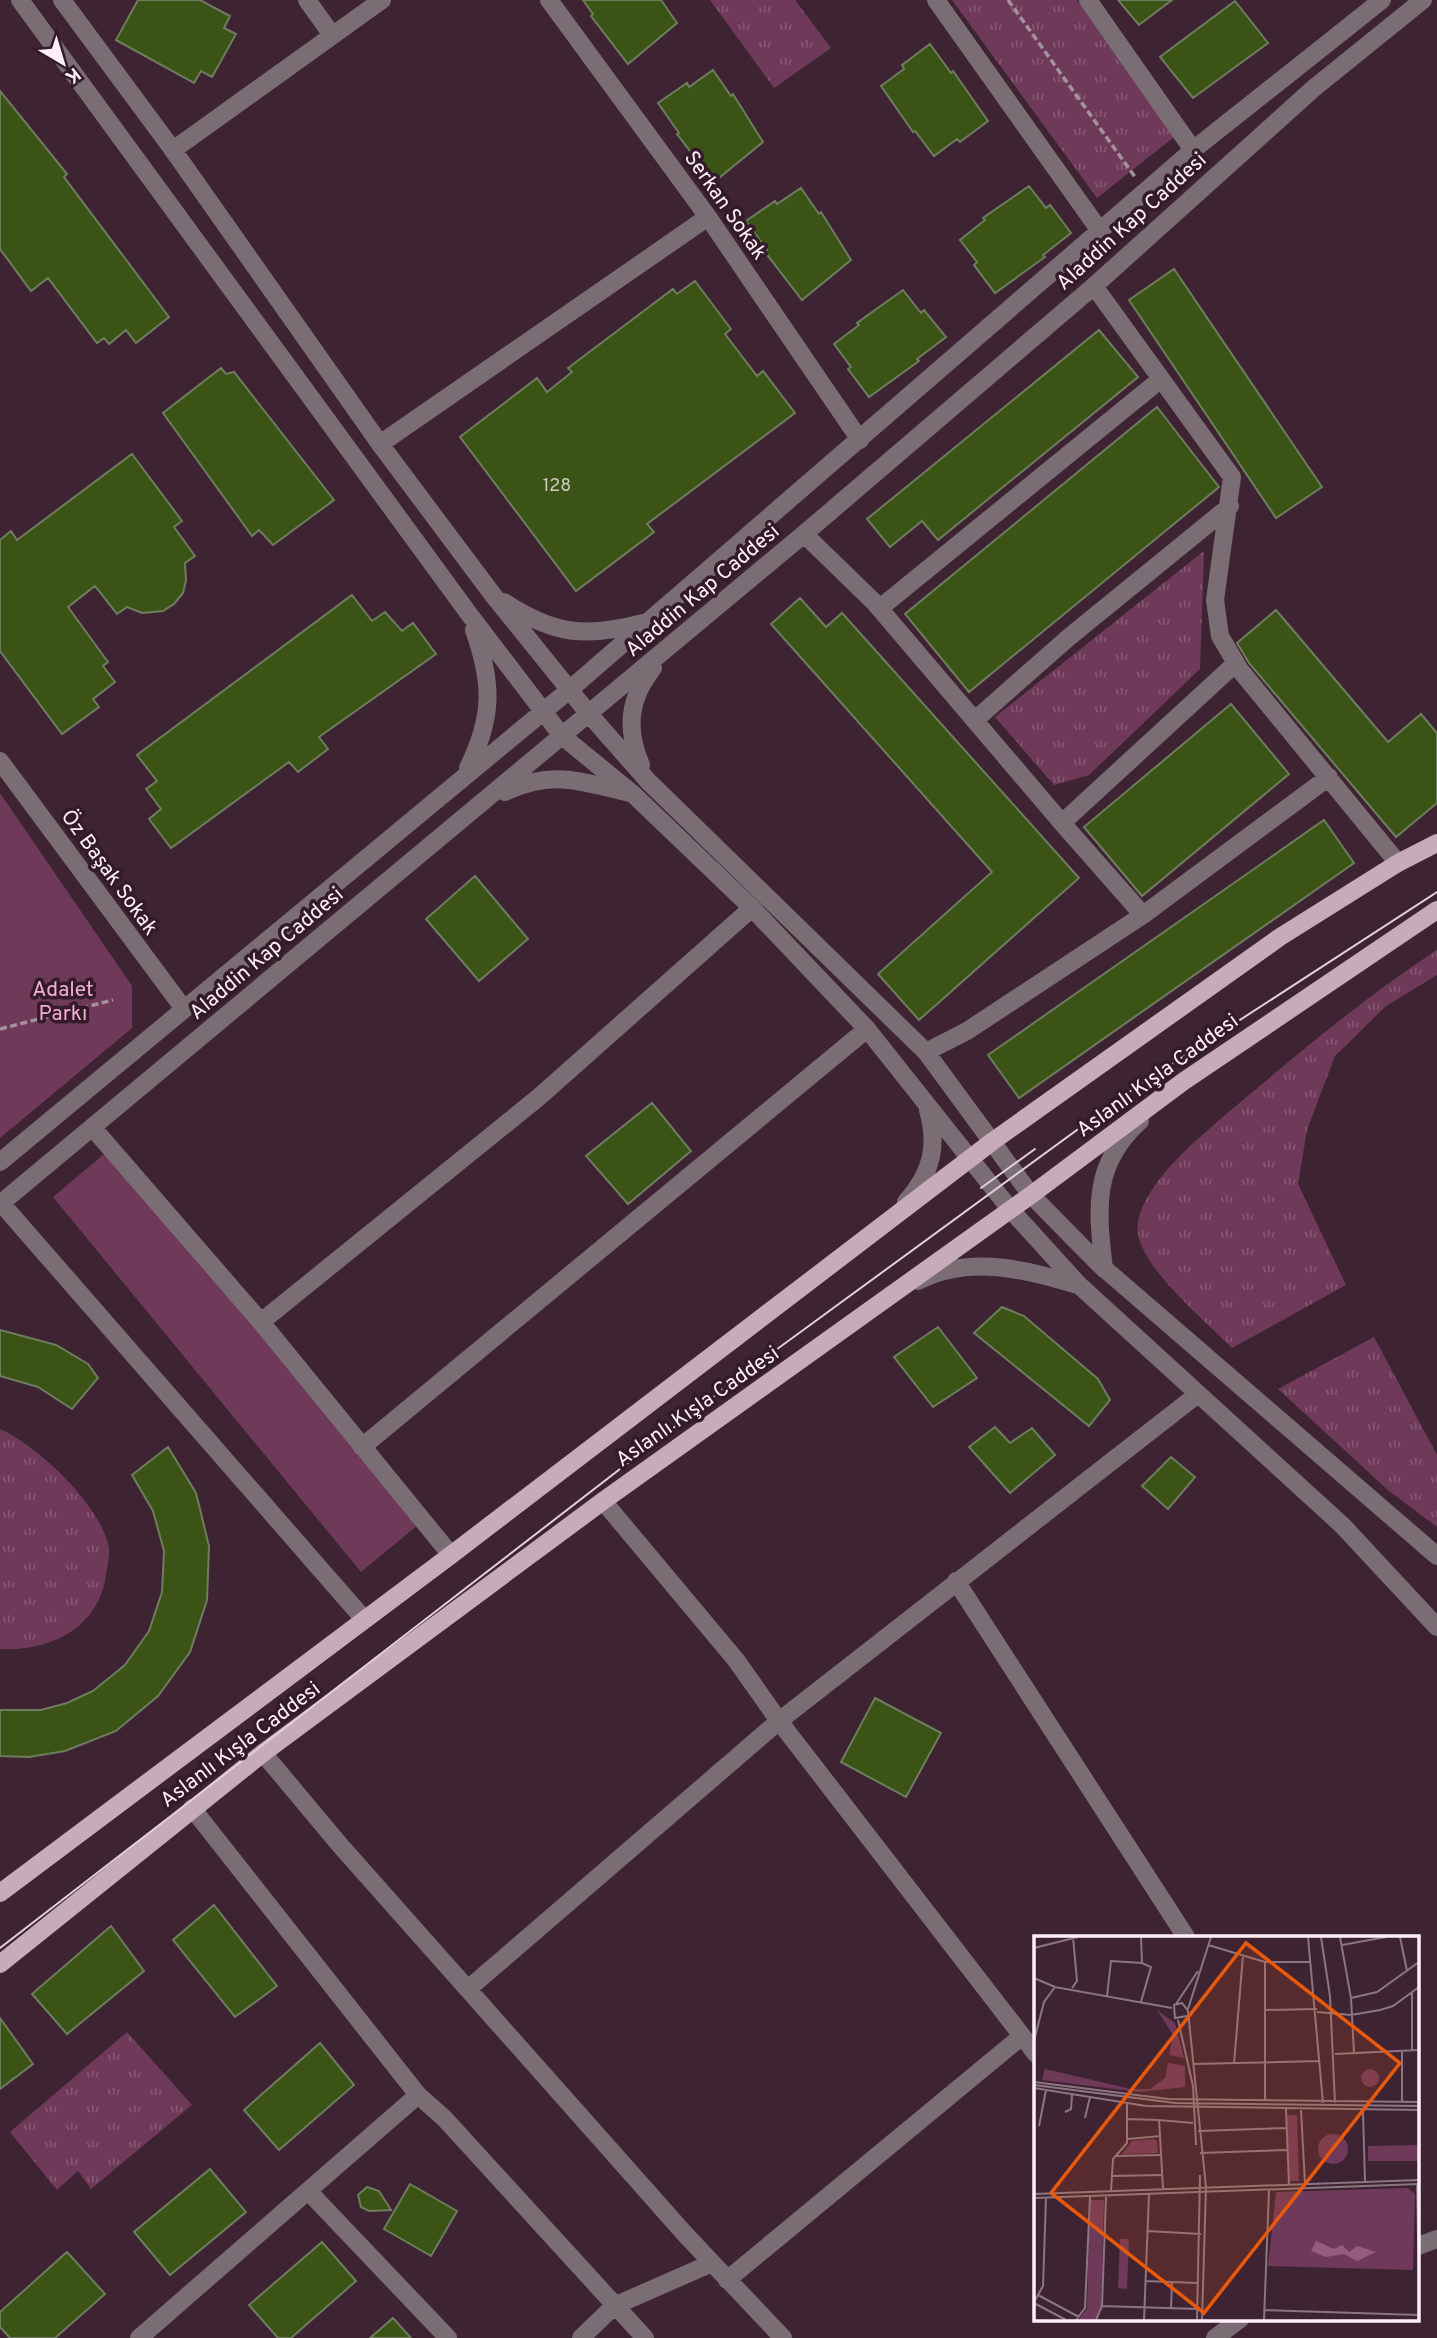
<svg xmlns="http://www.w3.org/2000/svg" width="1437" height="2338" viewBox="0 0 1437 2338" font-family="Overpass,sans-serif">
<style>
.grass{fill:url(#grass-tufts)}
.park{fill:#6f3a5a}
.building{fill:#3b5315;stroke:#6e7c5f;stroke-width:2}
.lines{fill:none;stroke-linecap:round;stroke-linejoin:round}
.path{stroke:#a5919d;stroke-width:3.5;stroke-dasharray:7 3.5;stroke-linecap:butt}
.minor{stroke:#7b6d74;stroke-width:18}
.major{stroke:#c7abba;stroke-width:18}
.tram{stroke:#e1d0da;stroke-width:2}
.labels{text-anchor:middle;stroke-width:7;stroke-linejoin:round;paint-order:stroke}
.number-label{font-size:18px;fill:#cec9bf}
.street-label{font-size:21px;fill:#fff0f8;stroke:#331b29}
.park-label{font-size:21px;fill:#f5add6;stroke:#331b29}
.inset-road{fill:none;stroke:#8b7682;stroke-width:2}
.view{fill:#e8590c;fill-opacity:0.15;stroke:#e8590c;stroke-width:3.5}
.inset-edge{fill:none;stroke:#fff0f8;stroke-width:3.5}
</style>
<defs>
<pattern id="grass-tufts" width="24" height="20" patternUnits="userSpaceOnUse" patternTransform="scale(1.75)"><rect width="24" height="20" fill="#6f3a5a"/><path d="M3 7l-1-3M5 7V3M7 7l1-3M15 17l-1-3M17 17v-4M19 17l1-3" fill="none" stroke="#855772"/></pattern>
</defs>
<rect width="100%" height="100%" fill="#3e2433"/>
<path class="grass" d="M710,0H795L831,48L774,88Z
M952,0H1077L1174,137L1097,198Z
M1204,551L1200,669L1089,775L1054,785L995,717Z
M1437,950V975L1386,1006L1335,1056L1307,1130L1298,1184L1346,1285L1232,1348C1206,1321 1145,1272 1138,1234C1135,1216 1148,1195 1158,1181C1179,1153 1216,1123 1243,1100C1306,1047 1368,995 1437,950Z
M1374,1337L1437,1455V1527L1389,1491L1278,1389Z
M0,1429C38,1446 101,1505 109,1548C110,1556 107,1567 106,1575C99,1628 49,1652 0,1649Z
M127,2032L192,2105L91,2189L78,2171L57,2190L10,2132Z"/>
<path class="park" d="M0,793L132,986V1028L0,1138Z
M109,1150L418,1525L361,1572L53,1197Z"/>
<path class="building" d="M138,0H200L230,16L224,28L236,34L212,77L201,71L194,83L116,40Z
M583,0H661L677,23L628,64L591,16L593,14Z
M1118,0H1172L1139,25Z
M1235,1L1268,43L1193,98L1160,57Z
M930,44L951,73L953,71L988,121L960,142L957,139L934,156L915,131L913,132L881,86L904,69L902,65Z
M713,70L731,96L733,94L763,142L714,182L677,134L679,133L658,103L687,83L689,87Z
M0,91L67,174L64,177L169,317L136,343L126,330L109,344L104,338L97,343L48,278L31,291L0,249Z
M1029,186L1046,208L1050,205L1071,233L1043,255L1045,257L995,293L974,265L977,262L960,240L985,220L983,218Z
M801,188L819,214L821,212L851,260L802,300L765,252L767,250L746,221L775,201L777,204Z
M1174,269L1322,487L1276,518L1129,300Z
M695,281L731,329L725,334L757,376L763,371L795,413L647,524L654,532L576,591L460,437L537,378L547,392L572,372L568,368L673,289L677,294Z
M903,290L921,313L924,310L946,337L917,359L919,361L869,397L848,369L851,367L834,344L859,325L857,323Z
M1099,330L1138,377L938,540L922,521L890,547L867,519Z
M221,368L226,374L234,372L334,500L273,545L259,530L252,536L163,413Z
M1157,407L1219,487L969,692L905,614Z
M132,454L182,521L174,527L195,556L185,563L186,580L183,593L174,604L163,611L142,613L127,607L117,614L95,586L68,607L108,662L103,666L115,682L93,699L99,707L62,734L0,651V540L11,531L17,540Z
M352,595L372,621L385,612L402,631L413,623L436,654L319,737L328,749L298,772L289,762L171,848L149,819L161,809L146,789L157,781L137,755Z
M800,598L826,627L842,613L1079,878L919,1020L878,974L992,872L771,624Z
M1276,610L1388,742L1421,714L1437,733V803L1396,837L1249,663L1237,643Z
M1231,704L1289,774L1142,896L1084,827Z
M1324,820L1354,863L1019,1098L988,1055Z
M475,876L528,939L479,981L426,919Z
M652,1103L691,1151L628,1204L586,1156Z
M1002,1307L1024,1316L1098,1379L1110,1400L1089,1426L974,1333Z
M938,1327L977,1378L933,1407L894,1357Z
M0,1330L56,1345L88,1364L98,1378L72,1409L38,1387L0,1376Z
M995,1427L1010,1443L1032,1428L1055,1455L1010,1493L969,1447Z
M168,1447L196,1493L209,1546L207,1600L190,1652L158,1696L116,1731L65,1751L29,1757L0,1756V1710H41L67,1703L93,1691L125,1665L149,1631L162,1592L164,1551L153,1511L132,1475Z
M1171,1457L1195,1477L1168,1509L1142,1486Z
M875,1698L941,1733L906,1797L841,1762Z
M214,1905L277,1986L235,2017L173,1940Z
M111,1926L144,1971L67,2034L32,1994Z
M0,2018L33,2064L0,2089Z
M320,2043L354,2085L279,2150L244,2110Z
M210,2169L246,2212L170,2275L134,2232Z
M410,2184L457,2211L431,2256L384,2229Z
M367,2187L379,2191L391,2210L369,2211L361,2207L358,2195Z
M322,2242L356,2281L291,2338H278L249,2305Z
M67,2252L105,2294L55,2338H10L0,2327V2312Z
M393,2318L411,2338H370Z"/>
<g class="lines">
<path class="path" d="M1008,0L1135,177
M0,1029L113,1000"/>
<path class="minor" d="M20,0L469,614L562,736L633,794L752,908L867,1029L1010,1209L1079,1285L1343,1526L1437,1627
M62,0L173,150L380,444L493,595L589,714L648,781L926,1052L1031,1195L1099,1264L1437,1556
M307,0L332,35
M549,0L708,217L860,440
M936,0L1100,231
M1088,0L1193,150
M173,150L382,0
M1094,286L1232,477L1215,600L1220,636L1240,670L1398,863
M380,444L708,217
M804,534L874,602L1062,823L1236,663
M504,602C554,635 586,638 643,623
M880,608L1161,379
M975,720L1068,638L1230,506
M0,761L184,1009
M641,765C626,730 628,699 653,668
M468,768C493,717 493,684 474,630
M505,792C553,769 581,782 630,793
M1143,915L1329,777
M926,1052L967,1031L1143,915L1062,823
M92,1127L261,1322L451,1555
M0,1162L568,691L1193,150L1382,0
M906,1202C932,1173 938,1146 928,1110
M1,1203L363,1618
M0,1204L804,534L1094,286L1314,88L1423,0
M1104,1269C1097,1209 1092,1164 1140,1121
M918,1281C970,1254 1026,1270 1078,1285
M261,1322L539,1097L752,908
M362,1447L867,1029
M603,1501L736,1660L779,1721L1036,2054
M956,1581L1186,1937
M263,1753L339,1844L684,2233L783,2338
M192,1808L418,2095L444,2118L645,2338
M468,1989L779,1721L1198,1394
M309,2192L448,2338
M1418,2246L1437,2239
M727,2280L1022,2036
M139,2338L418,2095
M581,2338L614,2306L712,2263
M1215,2338L1240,2319"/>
<path class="major" d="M0,1893L451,1555L993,1141L1280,937L1398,863L1437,843
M0,1964L263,1753L603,1501L1031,1195L1184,1081L1437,910"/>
<path class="tram" d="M981,1188L1035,1149
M0,1948L743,1374L1129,1092L1437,892"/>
</g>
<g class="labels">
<g class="number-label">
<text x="557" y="491">128</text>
</g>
<g class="street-label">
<text transform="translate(726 205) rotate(55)" y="7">Serkan Sokak</text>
<text transform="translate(1131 221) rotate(-42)" y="7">Aladdin Kap Caddesi</text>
<text transform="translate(702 590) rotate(-40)" y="7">Aladdin Kap Caddesi</text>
<text transform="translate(110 872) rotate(54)" y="7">Öz Başak Sokak</text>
<text transform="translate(266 953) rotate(-40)" y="7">Aladdin Kap Caddesi</text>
<text transform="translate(1157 1075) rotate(-36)" y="7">Aslanlı Kışla Caddesi</text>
<text transform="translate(697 1406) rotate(-35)" y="7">Aslanlı Kışla Caddesi</text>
<text transform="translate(240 1744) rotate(-37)" y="7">Aslanlı Kışla Caddesi</text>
</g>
<g class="park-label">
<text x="63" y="996">Adalet<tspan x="63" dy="24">Parkı</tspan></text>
</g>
</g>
<g transform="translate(1034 1936)">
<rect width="385" height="385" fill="#3e2433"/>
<path d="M123,74L141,87L150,122L135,119L139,99ZM134,127L151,130V151L105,156L8,144L11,133L97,153H116L131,142ZM327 142a9 9 0 1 1 18 0a9 9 0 1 1-18 0ZM284 213a15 15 0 1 1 30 0a15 15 0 1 1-30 0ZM119,203L123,205L124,217L88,218L98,205ZM385,209V225H334V210ZM56,264H70L67,372L62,384H44L53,373ZM86,303H95L93,353L84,352Z" fill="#6f3a5a"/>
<path d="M253,179H263L265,245H255ZM374,252L381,258L379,334L234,330L242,256Z" fill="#6f3a5a"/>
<path d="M282,305L300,313L308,309L315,316L323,310L342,316L323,325L310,318L292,321L277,315Z" fill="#985b7f"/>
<path class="inset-road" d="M107,1L108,27M274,1L289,167M287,1L296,60L301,167M306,1L317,62L320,117M366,1L373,35M174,9L231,26H277M308,9L352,1M0,12L44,1M0,42L21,51M38,52L43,45L39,1M73,60L77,25L108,27L117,31L107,66M317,62L343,56L385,26M142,68L164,35M154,73L177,1M231,74L283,73M283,76L317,79L346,74L359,70L385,51M153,80L141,82L140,69L148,67L154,75L172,251L168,384M144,84L159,150L162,209M0,105L10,66L21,51L138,72M378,114V57M368,115V166M301,118L385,114M159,128L286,125M200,128L209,19M0,146L134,163L385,166M0,149L141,167L385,170M0,152L112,170L385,174M231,165V26M252,173L255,249M267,174L271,248M329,175L331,246M31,176L37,173L38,158M51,182L56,161M93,183L125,184M5,190L12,154M164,195L253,192M126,200L125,184L159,187M94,203L126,200L129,253M166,217L253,214M82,220L126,219M78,240L127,239M383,248L385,349M77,255L79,223L93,207V168M0,258L385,244M0,262L385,248M113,295L167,298M111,345L164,347M4,359L45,381M0,366L9,350L12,262M0,367L32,384M68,370L164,373M137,372L138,346M230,374L385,379M42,384L51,372L56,261M62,384L68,370L72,261M110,384L115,258M163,384L166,239M230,384L235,254"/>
<path class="view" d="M212,7L366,127L170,377L17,257Z"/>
<rect width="385" height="385" class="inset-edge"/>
</g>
<g transform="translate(63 63) rotate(142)" stroke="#331b29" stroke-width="5" paint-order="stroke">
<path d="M0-5L12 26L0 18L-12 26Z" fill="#fff0f8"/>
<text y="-10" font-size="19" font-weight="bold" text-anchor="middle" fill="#fff0f8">K</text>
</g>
</svg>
